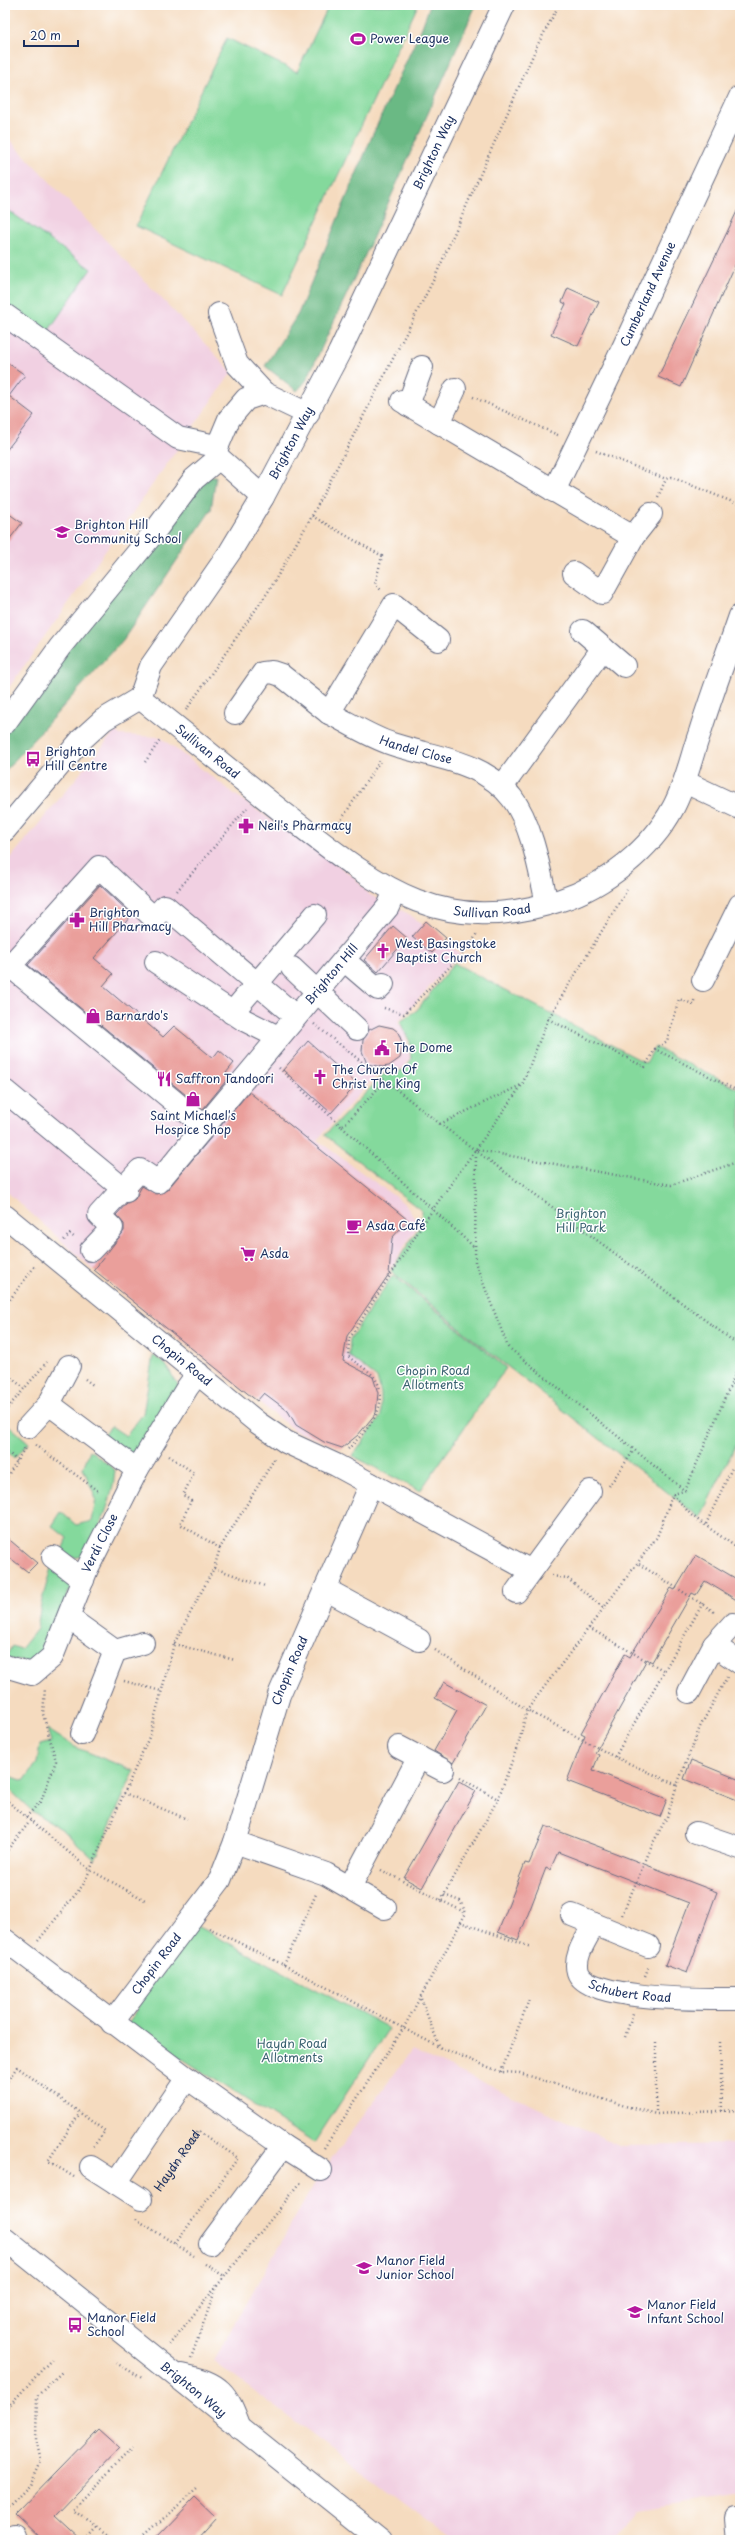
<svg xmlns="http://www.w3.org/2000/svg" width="745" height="2545" viewBox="0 0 745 2545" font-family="'Playpen Sans',sans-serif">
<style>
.built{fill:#f1d0e2}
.green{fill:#84d99c;stroke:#50847d}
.forest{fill:#6bb984;stroke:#437471}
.building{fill:#ea9f9b}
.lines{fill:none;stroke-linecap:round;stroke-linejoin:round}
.minor-casing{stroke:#676b80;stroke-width:24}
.path{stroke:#676b80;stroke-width:2.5;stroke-dasharray:1 3;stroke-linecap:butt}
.minor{stroke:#fff;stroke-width:22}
.labels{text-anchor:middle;stroke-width:3;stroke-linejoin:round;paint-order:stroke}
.poi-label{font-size:12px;fill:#1b2f5e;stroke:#fff;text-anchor:start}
.street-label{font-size:12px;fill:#1b2f5e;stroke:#fff}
.park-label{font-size:12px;fill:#3a6271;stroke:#fff}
</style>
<rect width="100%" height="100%" fill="#fff"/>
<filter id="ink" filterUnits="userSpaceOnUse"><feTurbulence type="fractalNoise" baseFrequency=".025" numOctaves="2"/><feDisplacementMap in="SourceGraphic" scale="8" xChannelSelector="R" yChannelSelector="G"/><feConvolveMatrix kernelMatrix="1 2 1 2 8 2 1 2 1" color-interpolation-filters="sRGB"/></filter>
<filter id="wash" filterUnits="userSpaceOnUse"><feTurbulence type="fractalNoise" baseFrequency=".012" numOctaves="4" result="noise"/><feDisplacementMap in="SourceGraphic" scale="16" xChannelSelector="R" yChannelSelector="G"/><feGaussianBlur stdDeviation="0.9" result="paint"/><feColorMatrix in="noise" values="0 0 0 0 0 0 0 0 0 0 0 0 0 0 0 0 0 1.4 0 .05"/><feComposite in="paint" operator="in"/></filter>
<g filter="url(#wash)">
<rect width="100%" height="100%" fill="#f5dbbf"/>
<path class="built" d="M5,135L232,372L5,693Z
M115,731L120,735L160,737L241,799L353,876L370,895L409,914L460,953L398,1022L405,1032L410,1058L402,1069L379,1073L317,1140L405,1204L419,1224L347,1336L346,1353L373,1377L377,1392L376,1413L358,1435L342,1448L295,1431L94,1270L5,1190V865Z
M412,2050L621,2146L740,2144V2494L636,2510L612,2540H454L213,2361L319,2176Z"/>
<path class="green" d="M329,5H418L282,295L136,226L227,38L297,72Z
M5,208L91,269L40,343L5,317Z
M454,963L646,1063L655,1047L740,1090V1436L700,1518L479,1344L391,1271L420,1226L422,1211L325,1135L383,1075L404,1070L407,1067L411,1059L410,1042L400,1022L417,1010Z
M393,1275L506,1368L420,1491L353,1456L381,1416V1394L377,1378L349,1356L350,1339Z
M153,1355L166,1365L180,1389L132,1467L102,1437L111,1426L126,1436L143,1414Z
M5,1422L29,1443L14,1458L5,1449Z
M90,1450L115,1470C113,1501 99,1528 87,1555L74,1558L61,1553L67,1538L52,1526L61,1512L76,1525L92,1521L96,1499L83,1468Z
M51,1568L71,1585L52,1640L34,1664L5,1658L12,1646L21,1649L37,1629L41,1604Z
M47,1729L75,1747L134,1771L95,1860L63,1830L32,1811L5,1785L10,1776L24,1781L37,1763L40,1745L51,1742Z
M187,1921L389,2028L314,2143L128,2024Z"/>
<path class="forest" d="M430,5H476L366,253L306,381L297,391L265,366L298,314L373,134L422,27Z
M209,476H216L211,510L123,640L5,771V726Z"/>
<g id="blocks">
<path class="building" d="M740,205V254L681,387L658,377Z
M568,288L599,302L578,346L551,334L566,304L562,302Z
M5,361L25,375L9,396L34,415L5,452Z
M5,511L22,523L5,545Z
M100,885L132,915L94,958L113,974L103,986L163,1037L174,1026L213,1058L219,1050L234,1063L226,1073L230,1076L203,1109L28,965Z
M426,921L446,938L432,953L412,937Z
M393,926L407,938L378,972L364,960Z
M379,1025L393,1028L398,1032L403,1045L400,1058L389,1066L382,1067L367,1064L362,1051L363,1040L369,1030Z
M308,1041L357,1084L331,1113L283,1070Z
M249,1092L408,1220L392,1238L389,1274L347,1336L343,1361L373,1377L378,1393L376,1413L358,1435L342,1448L324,1442L296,1425L288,1411L264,1393L257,1401L94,1270L124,1231V1224L116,1215L127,1203L135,1199L142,1186L156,1194L167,1190Z
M5,1536L37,1563L28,1572L5,1554Z
M696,1555L740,1581V1602L705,1581L696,1595L692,1593L652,1662L647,1659L595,1753L599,1755L593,1770L667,1799L660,1817L567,1781L585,1735L581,1733L625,1654L630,1657L671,1588L675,1590Z
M444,1682L486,1705L453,1763L434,1751L457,1710L435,1698Z
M691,1760L740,1780V1801L684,1779Z
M459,1781L476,1791L422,1888L404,1878Z
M545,1826L717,1892L687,1973L665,1965L689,1903L558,1852L550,1870L546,1868L518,1940L498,1932L525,1863L529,1864Z
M98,2429L119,2448L55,2515L82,2540H42L15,2514Z
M195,2498L216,2518L196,2540H154Z"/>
</g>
</g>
<g filter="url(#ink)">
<use href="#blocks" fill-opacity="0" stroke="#676b80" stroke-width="1"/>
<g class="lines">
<g class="minor-casing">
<g id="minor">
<path d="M219,314L237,364L264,393"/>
<path d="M5,315L178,438L216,446"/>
<path d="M402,401L633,537"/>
<path d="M408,405L422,367"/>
<path d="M439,423L455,389"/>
<path id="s2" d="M554,491L622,350L740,97"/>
<path d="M263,497L219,458L216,450L229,419L246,399L264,393L308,414"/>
<path d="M574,573L602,593L633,537L651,514"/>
<path d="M583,631L624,666"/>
<path id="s3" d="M438,640L394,605L329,713C349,723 370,737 392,744C434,758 483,760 512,798C532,824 540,872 547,904"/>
<path id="s4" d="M140,698C190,737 239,778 289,817C379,887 441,939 561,900C605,886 651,849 673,808C686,784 691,757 700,732C712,693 727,654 740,616"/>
<path d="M235,713L263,673L272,672L281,675L329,713"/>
<path d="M5,723L60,647L152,535L194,479L219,458"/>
<path d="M685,782L740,808"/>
<path d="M502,787L603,648"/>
<path id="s5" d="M5,830L81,740L103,720L140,698L151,666L230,552L263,497L339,353L504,5"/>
<path d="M344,960L378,989L383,984"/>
<path d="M156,962L244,1020L278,1037"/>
<path d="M292,968L357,1029"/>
<path d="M703,980L740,905"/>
<path d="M232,1013L315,915"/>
<path d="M5,1091L126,1191"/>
<path d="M204,1126L10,966L99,867L154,918L165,906L287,1009"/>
<path id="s6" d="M5,1216L258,1423L286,1442L336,1465L531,1571"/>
<path id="s7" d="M91,1250L112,1228L99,1215L140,1170L158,1182L388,907L394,893"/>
<path d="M49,1404L69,1366"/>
<path d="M28,1427L49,1404L137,1470"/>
<path d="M53,1557L83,1580"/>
<path d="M325,1589L419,1640"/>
<path d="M516,1592L590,1491"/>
<path d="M69,1618L115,1651L82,1734"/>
<path d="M714,1645L740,1663"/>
<path d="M115,1651L143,1643"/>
<path id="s8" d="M5,1666L32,1674L52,1657L87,1569L137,1470L187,1388L198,1373"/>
<path d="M689,1692L714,1645L733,1624"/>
<path d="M399,1747L443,1770"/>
<path d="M696,1833L740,1848"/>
<path d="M235,1842L326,1874L385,1908"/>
<path d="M350,1887L419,1757"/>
<path d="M572,1915L648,1946"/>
<path id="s9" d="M594,1924C587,1938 573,1956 578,1972C587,2002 712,1999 740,1999"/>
<path d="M5,1940L187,2078L283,2146L321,2170"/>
<path id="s10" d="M112,2023L220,1880L235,1842L279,1695L371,1484"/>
<path d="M91,2167L141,2199"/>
<path d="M116,2183L187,2078"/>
<path id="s11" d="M5,2239L381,2540"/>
<path d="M210,2244L283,2146"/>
<path d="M182,2375C221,2383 227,2392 240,2428"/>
<path d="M736,2519L738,2540"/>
<path d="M10,2540L14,2536"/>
</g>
</g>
<g class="path">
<path d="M473,397L560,436"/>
<path d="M596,451L666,479L671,477L740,505"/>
<path d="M658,497L666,479"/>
<path d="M312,516L382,556L375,584L382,591"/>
<path d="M186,710L270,589L312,516L435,277L537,46L559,5"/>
<path d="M145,762L161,739"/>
<path d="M335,829L380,761"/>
<path d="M177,891L247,808"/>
<path d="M384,1008L404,1014L471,945L477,933"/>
<path d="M548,1019L645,1067L655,1049L740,1092"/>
<path d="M314,1024L440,1124L740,1346"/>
<path d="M655,1049L667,1041L679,999L693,1004L695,998"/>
<path d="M279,1068L342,1127L385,1081"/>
<path d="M440,1124L521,1085"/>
<path d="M342,1127L474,1247"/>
<path d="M476,1149L475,1262L508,1347L685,1491"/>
<path d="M478,1150L671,1185L740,1161"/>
<path d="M64,1240L70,1234L75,1238"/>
<path d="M5,1306L35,1266"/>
<path d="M5,1373L24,1388"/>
<path d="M85,1379L93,1385"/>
<path d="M5,1411L47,1362"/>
<path d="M35,1445L98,1491"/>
<path d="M5,1449L17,1461"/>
<path d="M348,1449C365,1432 394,1404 374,1377C368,1369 356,1364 348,1356L349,1339L433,1209L522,1085L548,1019L627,890"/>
<path d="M169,1456L194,1473L183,1495L191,1501L180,1524L220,1548"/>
<path d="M5,1480L26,1446"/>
<path d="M609,1486L634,1450"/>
<path d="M685,1491L740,1363"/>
<path d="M673,1494L691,1515L740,1550"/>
<path d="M673,1494L684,1491"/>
<path d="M706,1524L732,1468"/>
<path d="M639,1564L716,1613"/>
<path d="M214,1568L265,1586"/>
<path d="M552,1576L567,1578L605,1609"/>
<path d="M589,1628L663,1670"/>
<path d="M174,1644L235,1660"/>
<path d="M435,1650L527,1710L615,1757L677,1785"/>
<path d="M124,1681L161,1691"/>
<path d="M615,1757L703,1603"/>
<path d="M460,1778L498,1799"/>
<path d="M124,1793L187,1819"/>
<path d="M5,1799L90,1870L145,1900"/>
<path d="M26,1817L41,1801L56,1761L43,1714L45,1688"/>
<path d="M5,1853L31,1820"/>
<path d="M381,1870L466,1913"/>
<path d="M441,1900L498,1799L519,1742L527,1710L657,1537L673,1494"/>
<path d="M622,1915L654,1841L667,1817L677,1785L700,1727L727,1677"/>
<path d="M460,1922L531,1947"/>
<path d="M209,1928L284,1965L441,2048L501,2072L520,2073L625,2106L656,2114L740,2110"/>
<path d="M38,1941L83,1885L90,1870L150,1735L174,1644L214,1568L220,1548L275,1458"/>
<path d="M284,1965L317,1892"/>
<path d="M645,1976L649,1966"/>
<path d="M421,1999L440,2048"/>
<path d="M625,2037L633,2013"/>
<path d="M656,2042V2114"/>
<path d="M720,2042L722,2111"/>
<path d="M501,2072L529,2000"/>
<path d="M5,2084L17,2067L105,2131L93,2147"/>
<path d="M324,2148L403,2029L466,1913L460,1901L444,1895"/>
<path d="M74,2177L48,2161L80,2113"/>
<path id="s1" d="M158,2189L198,2131L238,2158L175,2244"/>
<path d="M136,2219L194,2256"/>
<path d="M205,2264L224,2276"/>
<path d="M169,2345L302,2181"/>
<path d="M191,2358L217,2285"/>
<path d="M116,2363L142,2378"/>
<path d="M5,2410L52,2359"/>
<path d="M5,2510L30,2485L41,2461L36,2440L37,2396L62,2372"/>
<path d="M5,2512L7,2519"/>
<path d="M86,2540L97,2528"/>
<path d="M114,2540L73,2509L132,2448"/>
<path d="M139,2540L198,2488"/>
<path d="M220,2540L222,2538"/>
</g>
<use href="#minor" class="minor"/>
</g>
</g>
<defs>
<g id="stadium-bare" transform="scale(1.2)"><path d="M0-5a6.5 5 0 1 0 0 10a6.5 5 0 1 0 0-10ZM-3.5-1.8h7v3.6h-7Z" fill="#b5179e" stroke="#fff" stroke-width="2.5" paint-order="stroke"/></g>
<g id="school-bare" transform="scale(1.2)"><path d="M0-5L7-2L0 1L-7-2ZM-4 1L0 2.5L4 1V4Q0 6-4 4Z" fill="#b5179e" stroke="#fff" stroke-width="2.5" paint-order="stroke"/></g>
<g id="bus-bare" transform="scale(1.2)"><path d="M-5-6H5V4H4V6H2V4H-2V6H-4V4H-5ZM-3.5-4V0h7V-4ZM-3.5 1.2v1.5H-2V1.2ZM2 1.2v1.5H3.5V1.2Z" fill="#b5179e" stroke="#fff" stroke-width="2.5" paint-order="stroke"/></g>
<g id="pharmacy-bare" transform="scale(1.2)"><path d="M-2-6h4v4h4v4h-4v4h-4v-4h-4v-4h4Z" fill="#b5179e" stroke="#fff" stroke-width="2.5" paint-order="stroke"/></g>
<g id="church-bare" transform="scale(1.2)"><path d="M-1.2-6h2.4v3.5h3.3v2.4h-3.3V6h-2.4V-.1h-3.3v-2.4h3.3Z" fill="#b5179e" stroke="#fff" stroke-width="2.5" paint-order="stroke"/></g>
<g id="shop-bare" transform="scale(1.2)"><path d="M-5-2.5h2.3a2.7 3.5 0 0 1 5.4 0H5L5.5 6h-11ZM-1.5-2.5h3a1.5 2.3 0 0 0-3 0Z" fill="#b5179e" stroke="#fff" stroke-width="2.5" paint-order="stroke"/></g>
<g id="civic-bare" transform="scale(1.2)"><path d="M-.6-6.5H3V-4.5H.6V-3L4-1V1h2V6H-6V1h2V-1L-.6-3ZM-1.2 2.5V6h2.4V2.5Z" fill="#b5179e" stroke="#fff" stroke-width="2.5" paint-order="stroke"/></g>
<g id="restaurant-bare" transform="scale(1.2)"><path d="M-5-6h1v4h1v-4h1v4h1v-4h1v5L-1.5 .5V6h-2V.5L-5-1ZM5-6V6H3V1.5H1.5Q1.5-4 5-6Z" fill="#b5179e" stroke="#fff" stroke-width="2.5" paint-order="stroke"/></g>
<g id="cafe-bare" transform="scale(1.2)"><path d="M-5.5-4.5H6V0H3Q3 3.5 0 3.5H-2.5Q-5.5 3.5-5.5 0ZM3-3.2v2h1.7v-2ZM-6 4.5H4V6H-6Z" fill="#b5179e" stroke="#fff" stroke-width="2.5" paint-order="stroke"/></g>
<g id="supermarket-bare" transform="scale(1.2)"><path d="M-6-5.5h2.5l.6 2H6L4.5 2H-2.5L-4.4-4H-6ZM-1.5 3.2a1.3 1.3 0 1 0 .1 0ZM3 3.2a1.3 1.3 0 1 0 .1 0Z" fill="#b5179e" stroke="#fff" stroke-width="2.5" paint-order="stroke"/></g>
</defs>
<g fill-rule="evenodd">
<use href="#stadium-bare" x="358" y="39"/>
<use href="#school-bare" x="62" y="532"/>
<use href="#bus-bare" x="33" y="759"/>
<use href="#pharmacy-bare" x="246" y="826"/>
<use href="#pharmacy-bare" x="77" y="920"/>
<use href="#church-bare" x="383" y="951"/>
<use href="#shop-bare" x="93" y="1016"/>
<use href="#civic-bare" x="382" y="1048"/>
<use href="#church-bare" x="320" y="1077"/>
<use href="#restaurant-bare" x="164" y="1079"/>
<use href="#shop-bare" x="193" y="1099"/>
<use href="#cafe-bare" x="354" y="1226"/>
<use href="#supermarket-bare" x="248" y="1254"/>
<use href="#school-bare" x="364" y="2268"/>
<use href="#school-bare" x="635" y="2312"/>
<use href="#bus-bare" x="75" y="2325"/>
</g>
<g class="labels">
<g class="poi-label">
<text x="370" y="43">Power League</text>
<text x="74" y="529">Brighton Hill<tspan x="74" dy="14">Community School</tspan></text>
<text x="45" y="756">Brighton<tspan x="45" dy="14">Hill Centre</tspan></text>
<text x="258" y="830">Neil's Pharmacy</text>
<text x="89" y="917">Brighton<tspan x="89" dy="14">Hill Pharmacy</tspan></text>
<text x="395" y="948">West Basingstoke<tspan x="395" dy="14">Baptist Church</tspan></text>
<text x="105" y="1020">Barnardo's</text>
<text x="394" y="1052">The Dome</text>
<text x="332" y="1074">The Church Of<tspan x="332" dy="14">Christ The King</tspan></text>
<text x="176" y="1083">Saffron Tandoori</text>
<text x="193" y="1120" text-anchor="middle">Saint Michael's<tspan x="193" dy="14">Hospice Shop</tspan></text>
<text x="366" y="1230">Asda Café</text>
<text x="260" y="1258">Asda</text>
<text x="376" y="2265">Manor Field<tspan x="376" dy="14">Junior School</tspan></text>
<text x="647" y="2309">Manor Field<tspan x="647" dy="14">Infant School</tspan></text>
<text x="87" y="2322">Manor Field<tspan x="87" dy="14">School</tspan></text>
</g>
<g class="street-label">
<text dy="4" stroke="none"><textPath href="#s5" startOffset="812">Brighton Way</textPath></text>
<text dy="4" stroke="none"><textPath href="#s2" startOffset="218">Cumberland Avenue</textPath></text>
<text dy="4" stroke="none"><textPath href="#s5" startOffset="488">Brighton Way</textPath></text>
<text dy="4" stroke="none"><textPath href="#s3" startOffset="277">Handel Close</textPath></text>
<text dy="4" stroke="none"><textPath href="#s4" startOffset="86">Sullivan Road</textPath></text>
<text dy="4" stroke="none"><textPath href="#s4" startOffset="421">Sullivan Road</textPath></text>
<text dy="4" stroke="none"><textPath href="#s7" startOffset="402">Brighton Hill</textPath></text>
<text dy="4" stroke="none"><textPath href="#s6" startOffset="228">Chopin Road</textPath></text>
<text dy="4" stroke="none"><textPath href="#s8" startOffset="178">Verdi Close</textPath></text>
<text dy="4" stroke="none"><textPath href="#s10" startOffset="400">Chopin Road</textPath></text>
<text dy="4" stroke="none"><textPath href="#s10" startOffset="74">Chopin Road</textPath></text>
<text dy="4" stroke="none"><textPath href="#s9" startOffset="110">Schubert Road</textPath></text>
<text dy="4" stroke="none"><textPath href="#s1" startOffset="34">Haydn Road</textPath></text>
<text dy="4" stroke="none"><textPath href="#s11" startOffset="241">Brighton Way</textPath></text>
</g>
<g class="park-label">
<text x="581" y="1218">Brighton<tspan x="581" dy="14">Hill Park</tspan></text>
<text x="433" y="1375">Chopin Road<tspan x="433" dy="14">Allotments</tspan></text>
<text x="292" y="2048">Haydn Road<tspan x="292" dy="14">Allotments</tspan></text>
</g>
</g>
<rect width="745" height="2545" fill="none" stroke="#fff" stroke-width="20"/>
<path d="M24 40v6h54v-6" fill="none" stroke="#1b2f5e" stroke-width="2"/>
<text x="30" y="40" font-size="12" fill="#1b2f5e" stroke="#ffffff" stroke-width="3" paint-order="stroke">20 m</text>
</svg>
